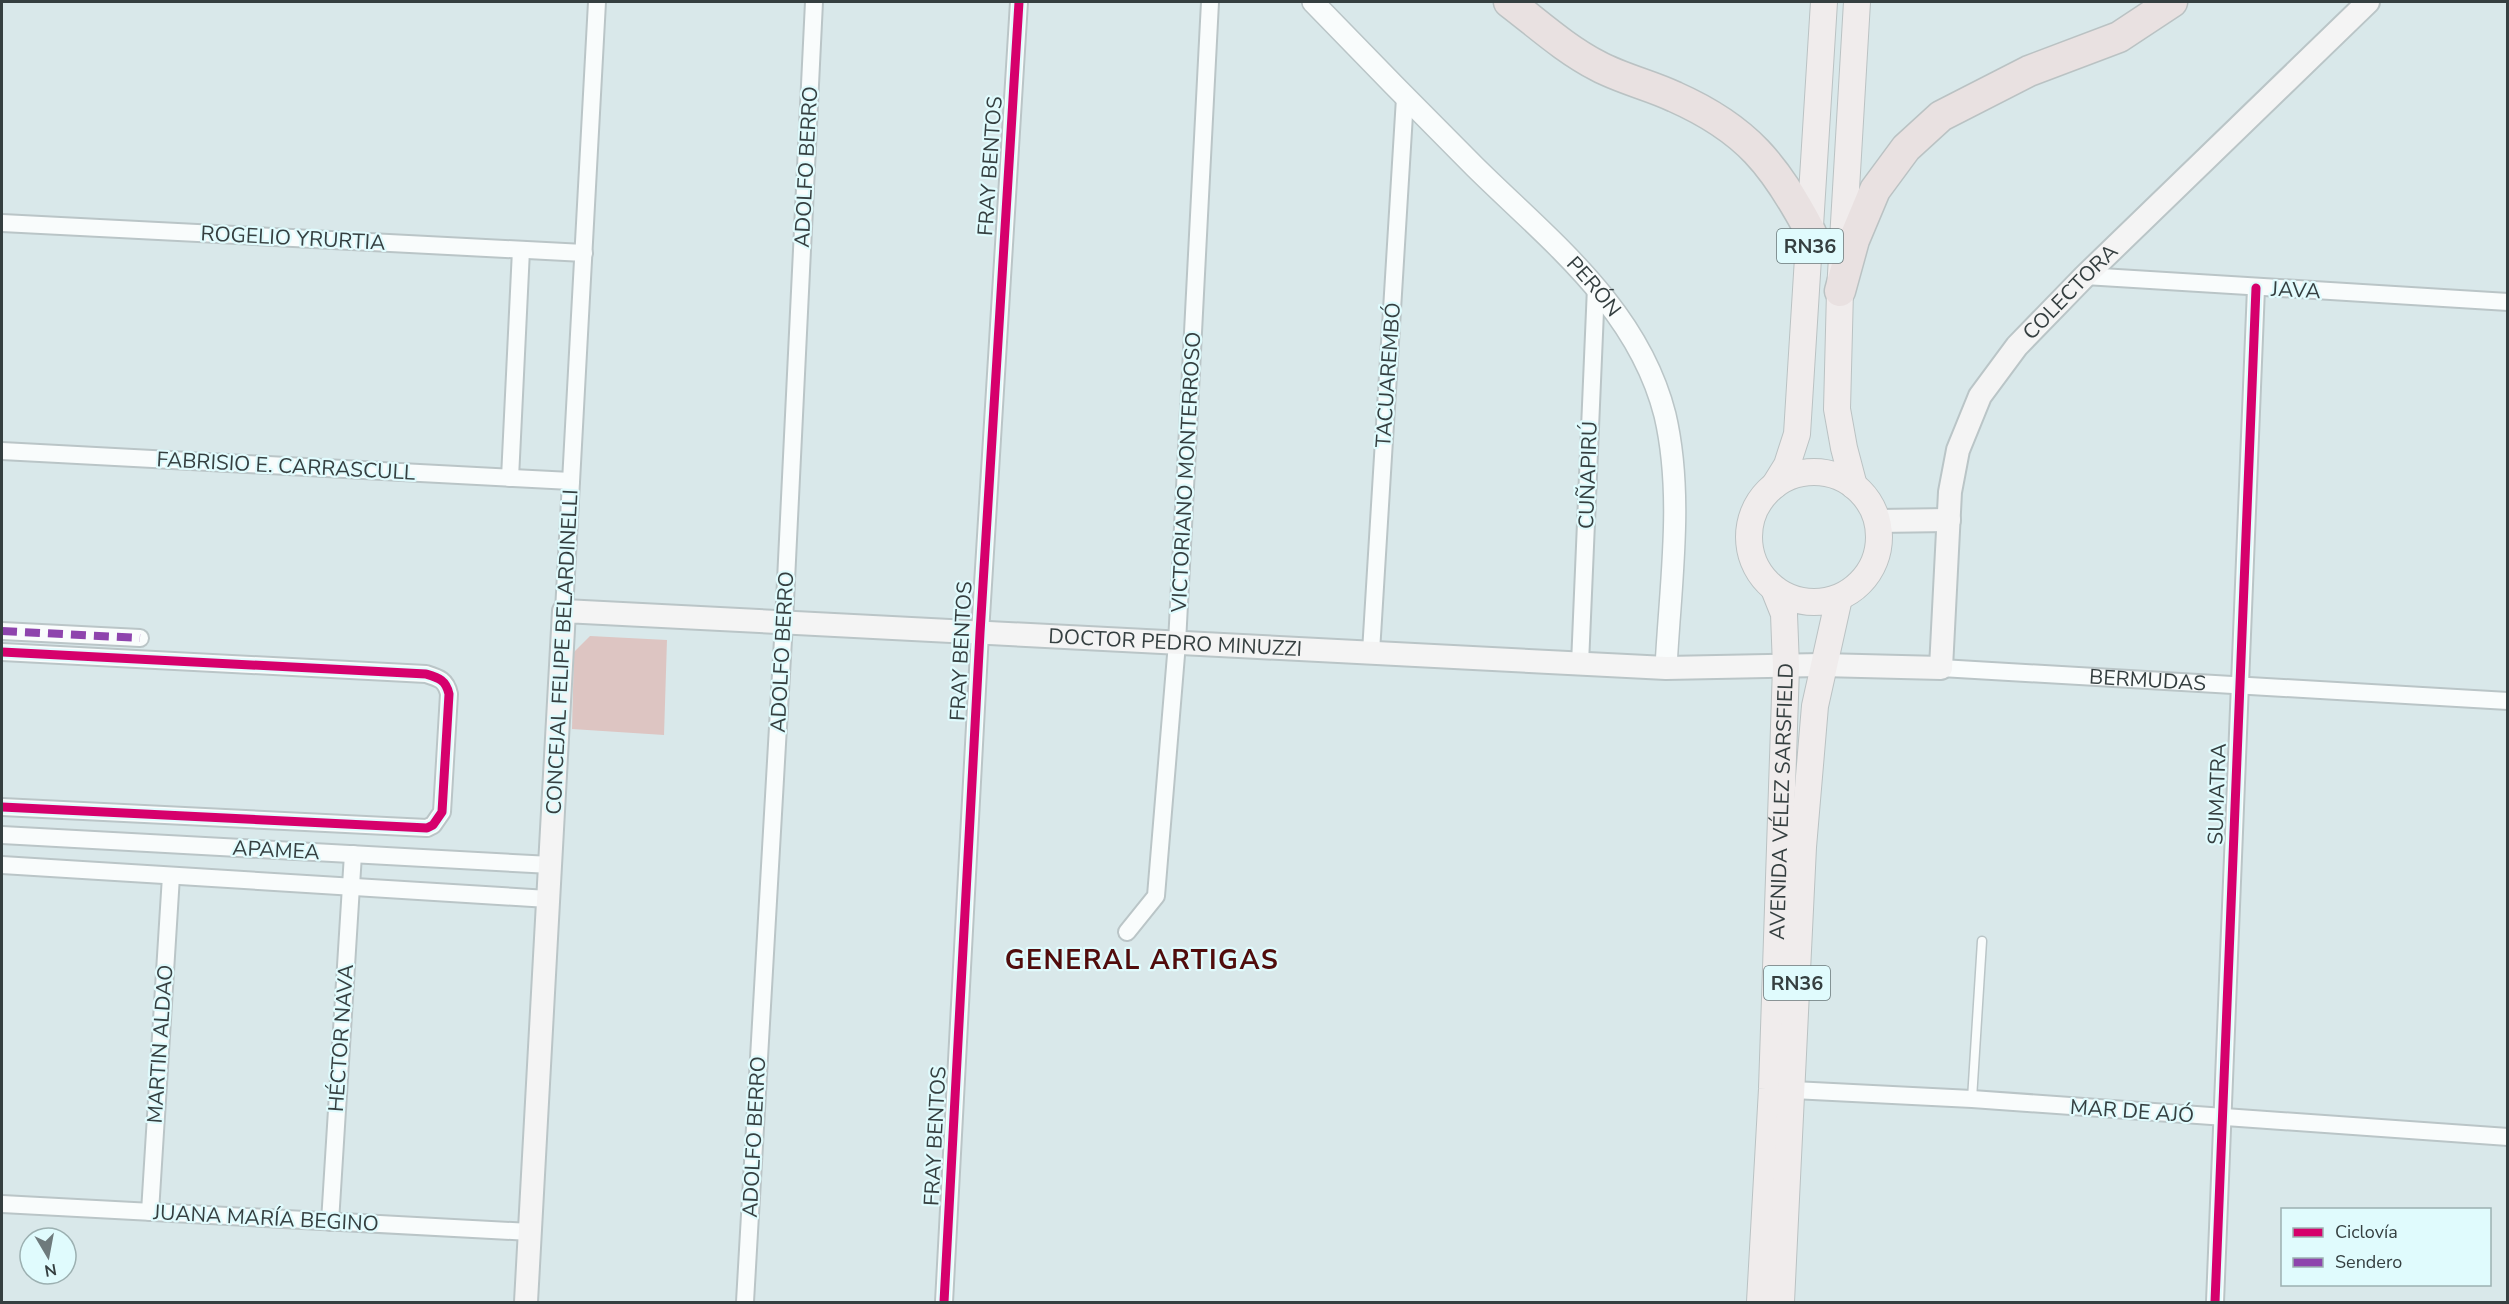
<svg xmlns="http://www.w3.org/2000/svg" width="2509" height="1304" viewBox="0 0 2509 1304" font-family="'Nunito Sans',sans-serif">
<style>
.green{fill:#ddc5c2}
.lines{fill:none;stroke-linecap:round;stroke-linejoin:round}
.service-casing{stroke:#bac5c7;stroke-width:11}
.minor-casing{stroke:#bac5c7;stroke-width:20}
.tertiary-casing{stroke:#bac5c7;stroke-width:24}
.secondary-casing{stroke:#bac5c7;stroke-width:26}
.primary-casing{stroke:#bac2c3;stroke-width:28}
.motorway-casing{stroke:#bac2c3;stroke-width:33}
.service{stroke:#f9fcfc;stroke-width:8}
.minor{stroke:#f9fcfc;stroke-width:16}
.tertiary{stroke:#f9fcfc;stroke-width:21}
.secondary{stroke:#f4f4f4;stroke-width:22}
.primary{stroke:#f0ecec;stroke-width:26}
.motorway{stroke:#e9e1e1;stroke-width:30}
.quiet{stroke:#8e44ad;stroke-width:8;stroke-dasharray:15 8;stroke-linecap:butt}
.cycleway-casing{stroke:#e0fbfd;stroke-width:13}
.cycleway{stroke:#d6006c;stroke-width:9}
.labels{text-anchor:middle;stroke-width:4.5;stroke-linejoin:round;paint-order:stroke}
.shield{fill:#e0fbfd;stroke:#687779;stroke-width:1.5}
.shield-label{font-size:20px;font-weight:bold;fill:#353f40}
.street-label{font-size:21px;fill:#353f40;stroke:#e0fbfd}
.district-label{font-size:27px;font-weight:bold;letter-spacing:1.5px;fill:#510c0c;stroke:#e0fbfd}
</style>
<rect width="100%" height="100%" fill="#d9e8ea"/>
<path class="green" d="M590,636L667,640L664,735L572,729L574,652Z"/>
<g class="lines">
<g class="service-casing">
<path id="service" d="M1972,1099L1982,941"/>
</g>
<g class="minor-casing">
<g id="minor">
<path d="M2,223L584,253"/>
<path d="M2085,276L2508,302"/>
<path d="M2,451L571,481"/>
<path d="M510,478L521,250"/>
<path d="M564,611L597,2"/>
<path d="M2,631L140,638"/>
<path d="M2,652L426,674C439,678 446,680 449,694L442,812L433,825L427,828L2,807"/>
<path d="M1371,652L1405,98"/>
<path d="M1580,664L1596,287"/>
<path id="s1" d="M1941,668L2508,701"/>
<path d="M2,835L551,865"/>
<path d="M2,865L548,899"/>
<path d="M1127,932L1156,896L1177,643L1210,2"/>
<path d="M1793,1090L1972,1099L2508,1137"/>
<path d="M2,1204L530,1232"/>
<path d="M150,1212L171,876"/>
<path d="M330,1222L353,854"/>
<path d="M745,1302L784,622L814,2"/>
<path d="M944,1302L980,633L1019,2"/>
<path d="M2215,1302L2256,288"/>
</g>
</g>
<g class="tertiary-casing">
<g id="tertiary">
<path id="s2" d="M1313,2C1366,57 1420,112 1475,167C1550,241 1638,308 1665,415C1684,496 1670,586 1666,668"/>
</g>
</g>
<g class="secondary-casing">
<g id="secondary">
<path d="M1878,521L1949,520"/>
<path id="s3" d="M526,1302L564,611L1666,668L1822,665L1941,668L1950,492L1958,450L1980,396L2017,346L2085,276L2368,2"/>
</g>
</g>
<g class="primary-casing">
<g id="primary">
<circle cx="1814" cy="537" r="65"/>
<path d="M1774,486L1787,465L1797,434L1824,2"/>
<path d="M1854,486L1844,448L1837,409L1840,291L1857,2"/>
<path id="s4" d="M1760,1302L1772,1089L1786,667L1784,614L1774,589"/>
<path d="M1781,1302L1803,847L1815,706L1839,598"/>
</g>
</g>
<g class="motorway-casing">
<path id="motorway" d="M1509,2C1538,24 1565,49 1598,66C1622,79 1650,85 1675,97C1747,129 1775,165 1811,233
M1840,291L1854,240L1875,190L1906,148L1941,116L2029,71L2119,37L2172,2"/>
</g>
<use href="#service" class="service"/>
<use href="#minor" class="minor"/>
<use href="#tertiary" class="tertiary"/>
<use href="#secondary" class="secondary"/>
<use href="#primary" class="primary"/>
<use href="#motorway" class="motorway"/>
<path class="quiet" d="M2,631L140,638"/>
<g class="cycleway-casing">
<path id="cycleway" d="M2,652L426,674C439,678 446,680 449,694L442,812L433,825L427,828L2,807
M944,1302L980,633L1019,2
M2215,1302L2256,288"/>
</g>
<use href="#cycleway" class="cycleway"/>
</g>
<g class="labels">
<g class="shield">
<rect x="1777" y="229" width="66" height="34" rx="4.5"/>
<rect x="1764" y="966" width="66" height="34" rx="4.5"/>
</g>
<g class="shield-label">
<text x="1810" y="253">RN36</text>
<text x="1797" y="990">RN36</text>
</g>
<g class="street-label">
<text transform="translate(990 166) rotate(-86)" y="7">FRAY BENTOS</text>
<text transform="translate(806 167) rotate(-87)" y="7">ADOLFO BERRO</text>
<text transform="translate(293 238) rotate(3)" y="7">ROGELIO YRURTIA</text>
<text dy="7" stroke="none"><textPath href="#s2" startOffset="400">PERÓN</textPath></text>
<text transform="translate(2296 290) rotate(3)" y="7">JAVA</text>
<text dy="7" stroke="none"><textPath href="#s3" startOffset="2486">COLECTORA</textPath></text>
<text transform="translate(1388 375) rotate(-86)" y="7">TACUAREMBÓ</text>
<text transform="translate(286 466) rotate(3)" y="7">FABRISIO E. CARRASCULL</text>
<text transform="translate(1186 472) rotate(-87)" y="7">VICTORIANO MONTERROSO</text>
<text transform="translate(1588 475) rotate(-88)" y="7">CUÑAPIRÚ</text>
<text dy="7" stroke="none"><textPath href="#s3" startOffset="1304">DOCTOR PEDRO MINUZZI</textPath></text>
<text transform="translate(961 651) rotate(-87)" y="7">FRAY BENTOS</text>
<text transform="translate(562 652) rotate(-87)" y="7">CONCEJAL FELIPE BELARDINELLI</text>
<text transform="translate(782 652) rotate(-87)" y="7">ADOLFO BERRO</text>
<text dy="7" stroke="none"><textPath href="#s1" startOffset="207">BERMUDAS</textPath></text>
<text transform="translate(2217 794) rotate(-88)" y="7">SUMATRA</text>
<text dy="7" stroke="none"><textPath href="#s4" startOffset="501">AVENIDA VÉLEZ SARSFIELD</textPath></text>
<text transform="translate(276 850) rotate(3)" y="7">APAMEA</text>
<text transform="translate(341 1038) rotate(-86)" y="7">HÉCTOR NAVA</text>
<text transform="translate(160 1044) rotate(-86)" y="7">MARTIN ALDAO</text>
<text transform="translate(2132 1111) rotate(4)" y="7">MAR DE AJÓ</text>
<text transform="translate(935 1136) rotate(-87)" y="7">FRAY BENTOS</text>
<text transform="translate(754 1137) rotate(-87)" y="7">ADOLFO BERRO</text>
<text transform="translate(266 1218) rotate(3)" y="7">JUANA MARÍA BEGINO</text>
</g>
<g class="district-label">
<text x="1142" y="969">GENERAL ARTIGAS</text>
</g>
</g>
<rect width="2509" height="1304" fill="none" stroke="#353f40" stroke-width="6"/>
<rect x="2281" y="1208" width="210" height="78" fill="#e0fbfd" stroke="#9cb0b1" stroke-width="1.5"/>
<rect x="2293" y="1228" width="30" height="9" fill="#d6006c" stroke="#9cb0b1" stroke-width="1.5"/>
<text x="2335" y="1238" font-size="18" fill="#353f40">Ciclovía</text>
<rect x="2293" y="1258" width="30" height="9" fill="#8e44ad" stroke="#9cb0b1" stroke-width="1.5"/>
<text x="2335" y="1268" font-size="18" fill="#353f40">Sendero</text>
<g transform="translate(48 1256) rotate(170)"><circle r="28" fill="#e0fbfd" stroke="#9cb0b1" stroke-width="1.5"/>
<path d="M0-4.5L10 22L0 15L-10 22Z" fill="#6e7a7c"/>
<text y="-9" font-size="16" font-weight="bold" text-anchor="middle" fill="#353f40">N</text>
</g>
</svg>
